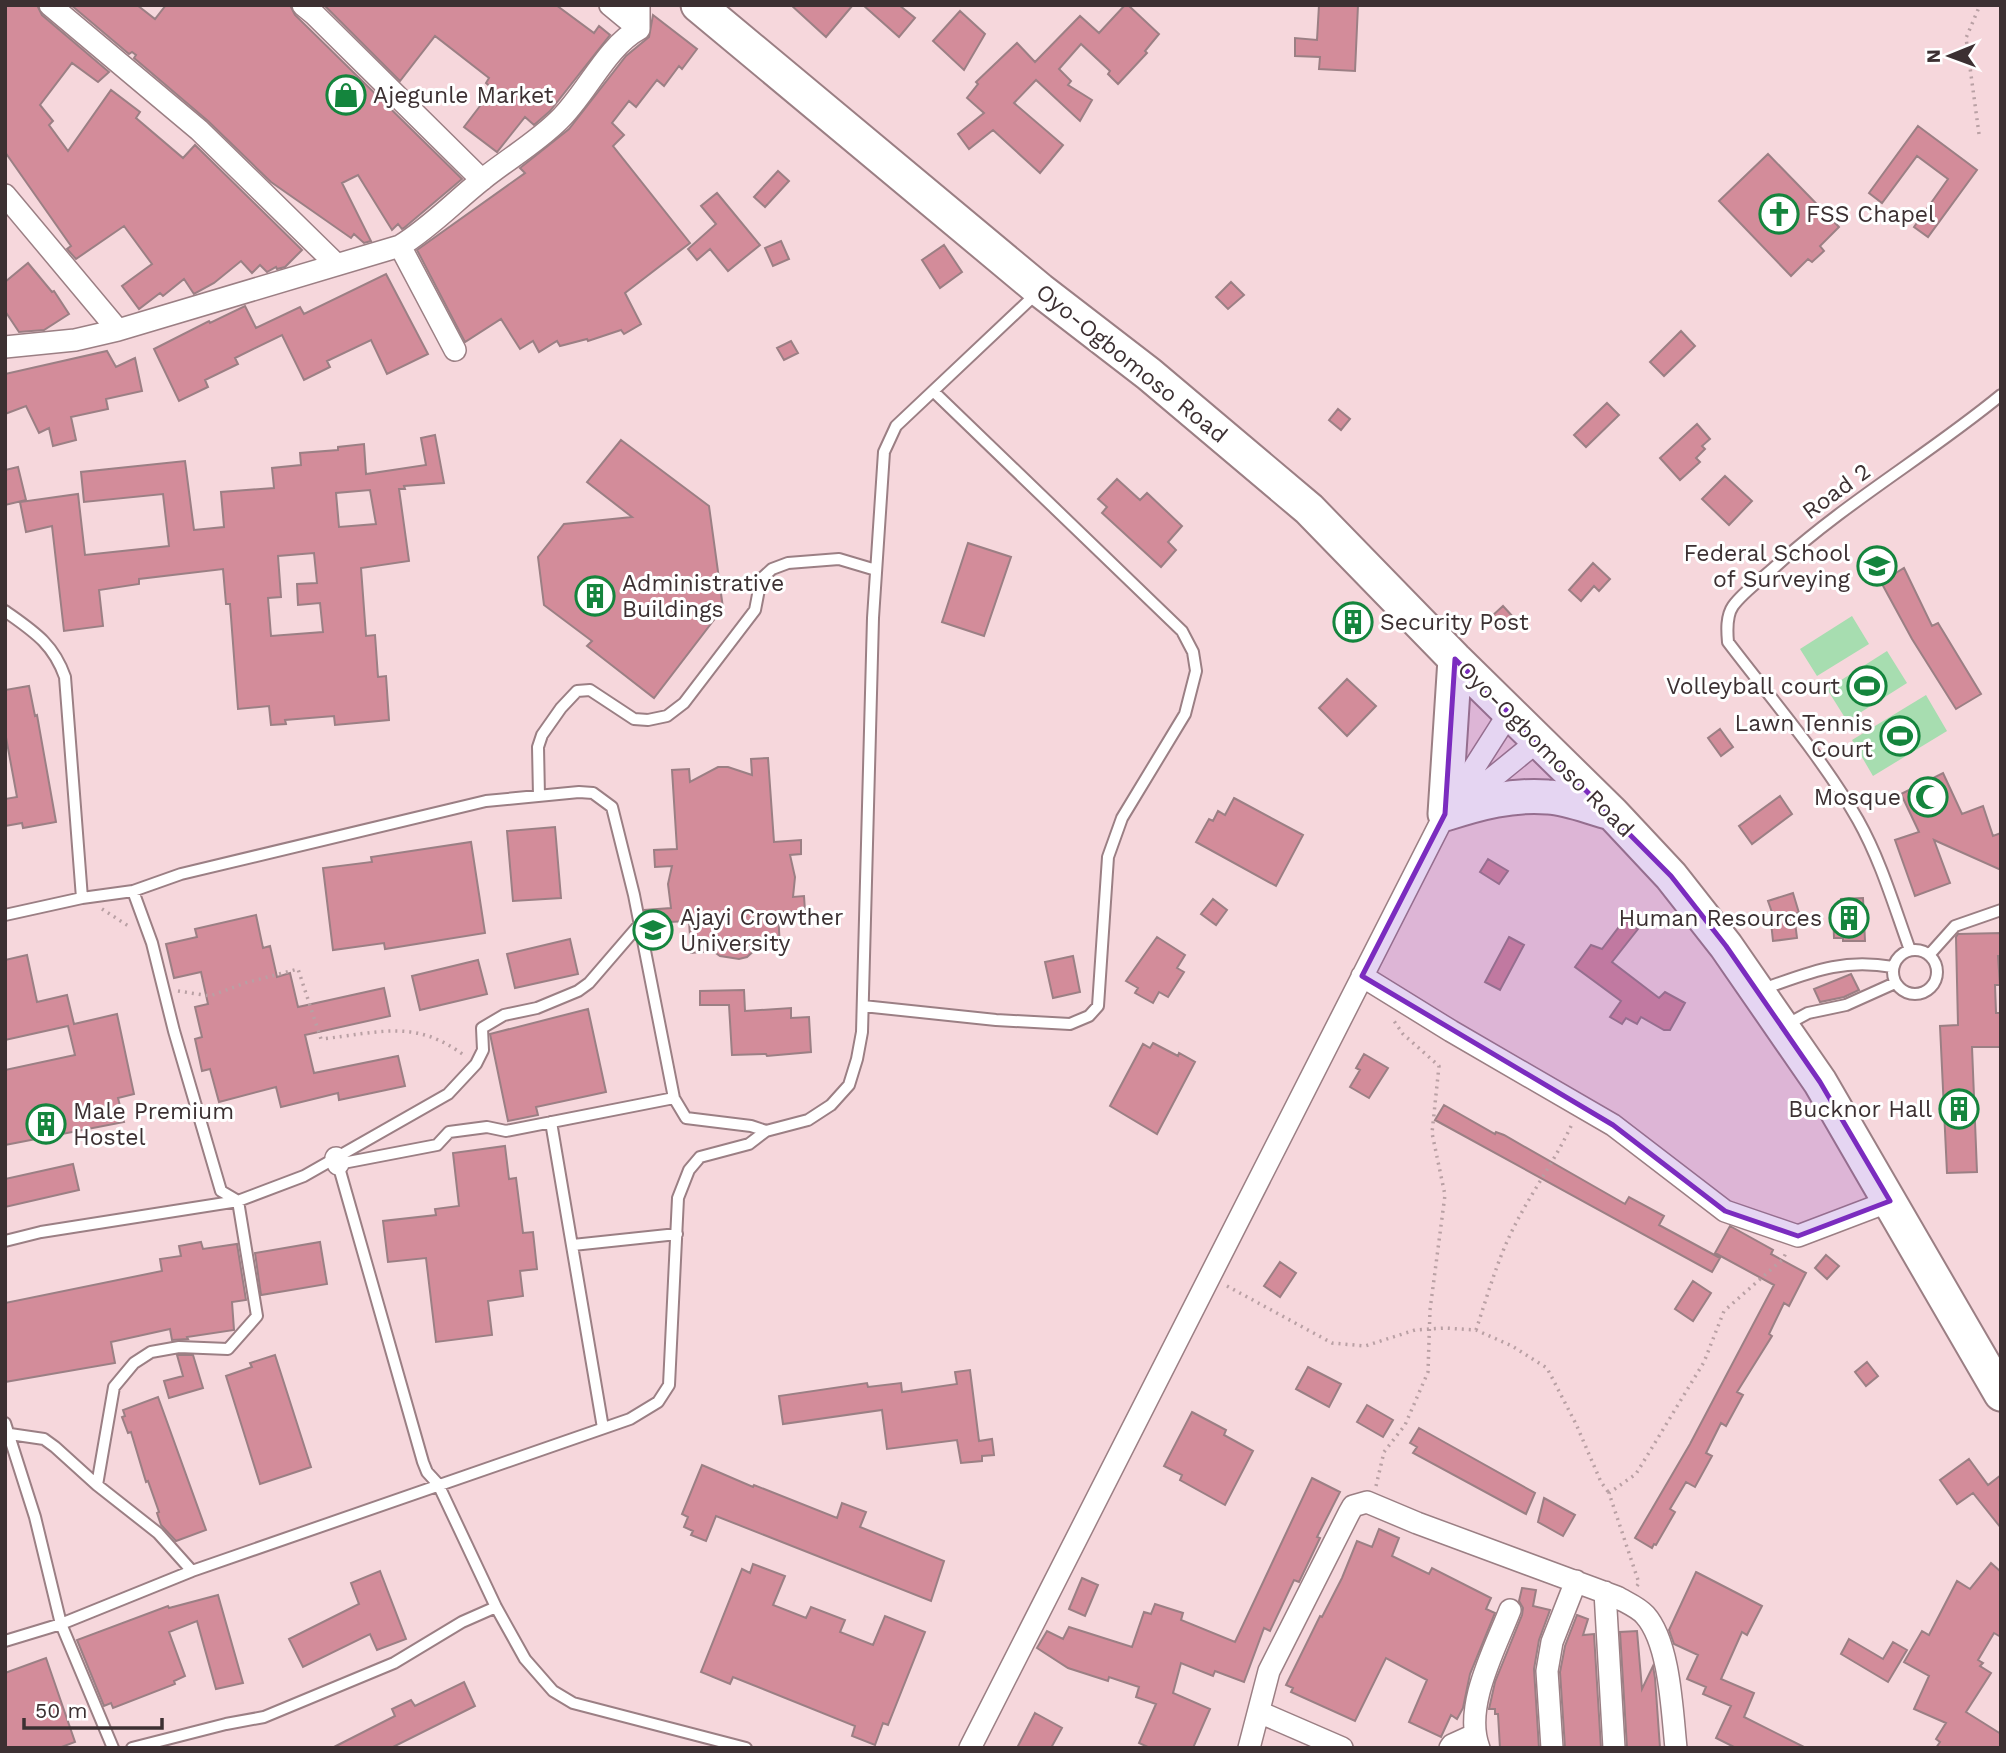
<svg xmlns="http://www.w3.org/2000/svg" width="2006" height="1753" viewBox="0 0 2006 1753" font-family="'Work Sans',sans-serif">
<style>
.green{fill:#a7ddb0}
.building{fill:#d38c9a;stroke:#9b7f84;stroke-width:2;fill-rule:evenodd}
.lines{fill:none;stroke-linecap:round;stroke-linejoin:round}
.service-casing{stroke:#9b7f84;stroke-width:14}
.minor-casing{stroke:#9b7f84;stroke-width:24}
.trunk-casing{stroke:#9b7f84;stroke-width:37}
.path{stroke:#b9a0a4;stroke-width:3.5;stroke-dasharray:2 5;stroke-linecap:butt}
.service{stroke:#fff;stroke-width:10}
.minor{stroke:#fff;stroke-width:21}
.trunk{stroke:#fff;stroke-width:33}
.marked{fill:#7b2cbf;fill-opacity:0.2;stroke:#7b2cbf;stroke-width:5;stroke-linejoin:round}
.labels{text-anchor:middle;stroke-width:6;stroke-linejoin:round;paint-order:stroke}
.poi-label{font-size:23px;fill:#3c3032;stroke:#fff;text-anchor:start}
.street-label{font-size:23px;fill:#3c3032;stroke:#fff}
</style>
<rect width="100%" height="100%" fill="#f6d7dc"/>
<path class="green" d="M1852,616L1869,644L1817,676L1800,649Z
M1887,651L1907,683L1847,721L1827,689Z
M1926,695L1947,731L1873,776L1852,740Z"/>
<path class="building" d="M5,5H37L42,15L109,72L98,82L72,63L40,105L53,121L49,125L68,151L111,90L140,112L136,118L183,158L195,145L302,250L285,267L277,269L276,267L267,272L260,265L252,273L241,261L214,283L194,294L184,279L163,296L160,293L139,309L122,286L152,264L124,226L76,259L67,249L71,246L5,152Z
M71,5H137L155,19L166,5H290L295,15L462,179L404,228L402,229L398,224L392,230L358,175L342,183L371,241L364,243L354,234L351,238L271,182L208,121L134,58L136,55L132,52L129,54Z
M324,5H556L594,33L599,26L610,35L550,111L534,125L525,117L497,152L464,127L493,89L486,83L489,78L435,36L400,81Z
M791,5H853L826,37Z
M863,5H899L915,18L899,37Z
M1125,5H1128L1159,34L1145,51L1147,53L1118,84L1108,74L1110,71L1081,44L1059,69L1071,81L1068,85L1092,100L1080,121L1036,80L1014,103L1063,145L1040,173L993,130L969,149L958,134L984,113L967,98L978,84L976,82L1017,43L1035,62L1080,16L1099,33Z
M1319,5H1358L1355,71L1319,69L1320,57L1295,56V38L1317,40Z
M960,11L985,34L964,70L933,41Z
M653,15L697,49L682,69L679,66L664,86L657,80L636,107L629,101L612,123L624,135L613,146L690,243L625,293L641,324L624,334L621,330L588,341L587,339L560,346L557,341L539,352L533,341L520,349L501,319L465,342L417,250L525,173L520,168L569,129L626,56L649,37Z
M1918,126L1977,170L1928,237L1914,227L1948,179L1917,156L1882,203L1869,193Z
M1768,154L1839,227L1820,246L1824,251L1812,262L1808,259L1791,276L1719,201Z
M778,171L789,181L765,207L754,197Z
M717,193L760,245L728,271L710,249L697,260L688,249L716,224L701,206Z
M781,241L789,259L773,266L765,248Z
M944,245L962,272L940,288L922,260Z
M28,263L52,292L54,291L69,314L44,330L19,332L5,311V282Z
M386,274L428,354L387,374L371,340L327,361L330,367L304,380L282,335L235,358L238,364L205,380L208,387L179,401L154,349L209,321L210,323L245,306L256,328L300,307L304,314Z
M1231,282L1244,295L1228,309L1216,297Z
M1681,331L1695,346L1664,376L1650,362Z
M791,341L798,353L784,360L777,348Z
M107,351L116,367L135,358L142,391L106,399L108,409L71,417L76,440L53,446L49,428L39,433L26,406L5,414V374Z
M1607,403L1619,415L1586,447L1574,435Z
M1338,409L1350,419L1341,430L1329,420Z
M1697,424L1710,439L1702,446L1705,449L1696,458L1700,462L1680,480L1660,458Z
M435,435L444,483L404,486L405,489H399L409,561L361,568L366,636L375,635L378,677L386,676L389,720L335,725L334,716L285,720L286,724L271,725L269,706L238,709L230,604H226L223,569L139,579V584L99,590L103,626L64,631L52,526L26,532L20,502L78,494L85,555L169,546L163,494L84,502L81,472L185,461L194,530L224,527L221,492L274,488L272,468L301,465L300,453L338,450V447L364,444L366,474L426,465L421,438ZM370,490L376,524L339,527L336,493ZM314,553L317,583L297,584L298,605L320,603L323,632L271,636L268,598L281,597L278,556Z
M621,440L709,506L723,608L654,698L587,646L592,641L544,605L538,557L564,524L632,517L587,482Z
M18,467L26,500L5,505V470Z
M1725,476L1752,501L1729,525L1702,499Z
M1117,479L1140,500L1147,493L1182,526L1168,542L1176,550L1161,567L1102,513L1107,507L1098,499Z
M968,543L1011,557L984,636L942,622Z
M1593,563L1610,579L1599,591L1594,586L1581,601L1569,590Z
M1904,568L1932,626L1938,623L1981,694L1956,709L1912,639L1881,582Z
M1503,606L1514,618L1502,628L1492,616Z
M1347,679L1376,706L1347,736L1319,708Z
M29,686L35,716L37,715L56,822L23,828L22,823L5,826V799L17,797L5,732V690Z
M1720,729L1733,747L1721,756L1708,738Z
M768,758L774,842L801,840V854L790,855L795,877L793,897L804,896L805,911L778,912L780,947L757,948L747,957L739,959L720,956L713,951L691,953L689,921L648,923L645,910L671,908L668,884L672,866L655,867L654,850L677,849L672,770L689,769L690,782L718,767H728L752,775L751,759Z
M1943,773L1962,814L1983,806L1993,836L2001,833V870L1934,840L1950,883L1915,896L1895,840L1919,832L1901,794Z
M1780,796L1792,814L1752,844L1739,826Z
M1234,798L1303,835L1276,886L1196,842L1209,819L1213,821L1218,811L1225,815Z
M555,827L561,898L513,901L507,831Z
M471,842L485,933L385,949L384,943L333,950L323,868L372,862L371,857Z
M1488,859L1508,871L1499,884L1480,872Z
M1793,893L1799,913L1794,914L1797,938L1773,941L1771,922L1775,921L1768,901Z
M1863,898L1865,941H1843V938H1834L1833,908H1841V899Z
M1213,899L1227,910L1216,925L1201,914Z
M256,915L263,948L270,946L277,977L290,973L298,1007L384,988L390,1016L305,1035L314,1073L398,1056L405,1086L339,1100L338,1093L281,1107L276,1087L219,1102L210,1069L202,1071L195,1039L202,1037L195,1007L208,1004L201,972L174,978L166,944L197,937L195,929Z
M1625,919L1638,929L1612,962L1659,998L1665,992L1685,1003L1670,1030H1664L1641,1017L1637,1024L1626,1018L1622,1024L1610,1017L1621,1001L1575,967L1591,945L1602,949Z
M2001,933V956H1998L2000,985H1995L1996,1013H2001V1047H1972L1977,1172L1947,1173L1940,1026L1958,1025L1956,937L1958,934Z
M1157,937L1185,955L1177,968L1184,972L1168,997L1159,992L1153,1003L1135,993L1138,988L1126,981Z
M1509,937L1524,945L1500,990L1485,982Z
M570,939L578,974L515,988L507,954Z
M27,955L37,1002L67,995L74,1024L117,1014L134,1094L118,1098L124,1122L5,1145V1070L75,1055L68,1026L5,1040V960Z
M1073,956L1080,992L1053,998L1045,962Z
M478,960L487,994L420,1010L412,976Z
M1851,974L1859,990L1844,997L1820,1002L1814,989Z
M744,990L745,1011L791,1008V1018L809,1017L811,1052L767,1056L766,1054L732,1055L729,1005H700V991Z
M588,1009L606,1092L536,1107L538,1115L508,1121L490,1034Z
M1153,1043L1178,1056L1179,1053L1195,1062L1157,1134L1110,1106L1143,1044L1150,1048Z
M1364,1054L1388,1068L1369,1098L1350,1087L1360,1070L1356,1068Z
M1444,1105L1495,1134L1496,1132L1504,1135L1625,1204L1629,1197L1664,1216L1659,1225L1720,1258L1712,1272L1435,1120Z
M505,1146L509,1179L516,1178L523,1233L533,1232L537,1269L520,1271L523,1296L488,1301L492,1335L436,1342L426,1258L388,1262L383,1221L436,1215L435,1209L459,1206L453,1153Z
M73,1164L79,1190L5,1207V1179Z
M1730,1226L1773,1250L1771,1254L1806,1273L1789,1306L1784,1303L1769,1334L1772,1336L1737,1392L1743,1395L1726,1426L1721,1423L1706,1453L1712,1456L1695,1487L1686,1482L1670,1509L1675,1512L1656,1545L1654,1544L1652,1548L1635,1538L1690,1444L1774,1285L1715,1253Z
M201,1242L203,1249L237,1244L246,1300L232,1302L234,1330L187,1337L188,1339L172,1340L170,1329L111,1342L115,1363L5,1382V1303L162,1271L160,1259L181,1256L179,1246Z
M320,1242L327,1284L261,1295L255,1253Z
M1826,1255L1839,1266L1827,1279L1815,1268Z
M1280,1262L1296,1273L1280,1297L1264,1286Z
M1693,1281L1711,1293L1693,1321L1675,1309Z
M177,1355H193L203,1388L169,1398L164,1381L183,1376Z
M275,1355L311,1467L260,1484L226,1376L252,1367L250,1363Z
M1867,1362L1878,1376L1866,1386L1855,1372Z
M1308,1367L1341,1384L1329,1407L1296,1389Z
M970,1370L979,1441L992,1439L994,1455L982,1456V1461L961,1463L957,1440L887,1449L882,1410L783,1424L779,1396L867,1383L868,1387L901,1383L902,1392L957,1384L955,1372Z
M158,1397L206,1530L176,1541L161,1525L157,1513L159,1512L148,1481L146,1482L131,1432L128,1433L122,1417L125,1416L123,1410Z
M1367,1405L1393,1420L1383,1437L1357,1422Z
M1192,1412L1226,1430L1224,1435L1253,1451L1225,1505L1180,1480L1182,1475L1164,1466Z
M1419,1428L1535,1493L1526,1514L1413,1453L1417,1447L1410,1443Z
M1969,1459L1988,1485L2001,1475V1528L1973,1493L1957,1504L1940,1480Z
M702,1465L753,1487L754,1485L837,1518L842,1503L866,1512L860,1527L944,1561L931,1601L716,1516L706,1541L691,1535L693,1531L684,1527L688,1517L682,1514Z
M1312,1478L1340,1492L1317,1537L1320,1538L1299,1582L1294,1580L1270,1631L1264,1628L1244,1682L1215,1671L1213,1676L1181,1663L1173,1693L1210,1709L1193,1748H1150L1139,1743L1156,1704L1136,1697L1139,1687L1109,1677L1108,1681L1068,1668L1037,1648L1047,1631L1063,1639L1069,1627L1132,1647L1144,1612L1151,1614L1155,1604L1183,1613L1181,1620L1235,1642Z
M1544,1498L1575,1515L1563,1536L1538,1522Z
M1379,1529L1399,1538L1392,1556L1429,1574L1432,1568L1491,1598L1486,1609L1495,1613L1470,1674L1463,1708L1457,1719L1451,1715L1441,1737L1409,1722L1427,1680L1386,1658L1355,1721L1291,1692L1293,1688L1286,1685L1320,1616L1322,1617L1342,1578L1357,1541L1372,1547Z
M1991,1563L2001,1572V1637L1994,1633L1978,1660L1983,1663L1980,1666L1991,1673L1966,1712L2001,1734V1748H1936L1940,1742L1936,1739L1946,1723L1914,1709L1929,1676L1904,1662L1922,1631L1929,1635L1957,1581L1970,1589Z
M753,1564L785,1576L773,1605L806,1618L811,1607L845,1620L840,1632L873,1645L885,1616L925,1632L888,1725L883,1723L875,1745L852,1736L855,1726L733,1677L730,1684L701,1672L742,1569L750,1573Z
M380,1571L406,1639L377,1650L370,1634L303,1667L289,1639L359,1604L351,1583Z
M1696,1572L1762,1606L1747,1635L1742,1632L1721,1679L1754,1693L1744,1717L1806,1748H1736L1716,1738L1731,1706L1703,1694L1706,1687L1687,1679L1698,1655L1674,1644L1669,1630Z
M1082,1578L1098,1585L1085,1616L1069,1609Z
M1522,1588L1536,1590L1533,1606L1550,1610L1539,1640L1534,1669L1539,1748H1500L1498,1714H1495V1709H1489L1495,1682L1522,1615L1523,1608L1519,1601Z
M218,1595L243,1683L216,1689L197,1621L169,1632L185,1676L174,1681L175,1684L113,1708L111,1703L104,1706L77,1640L168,1606L169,1608Z
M1577,1615L1588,1619L1583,1635L1594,1634L1601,1748H1565L1560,1672L1565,1646Z
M1637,1631L1642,1689L1653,1666L1655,1678L1660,1748H1627L1620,1632Z
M1849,1639L1883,1659L1893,1642L1907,1650L1888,1682L1841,1654Z
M46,1658L75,1742L59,1748H5V1673Z
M464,1682L475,1706L391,1748H332L395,1716L392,1709L411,1700L415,1706Z
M1035,1713L1062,1728L1051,1748H1017Z"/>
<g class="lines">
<g class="service-casing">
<path id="service" d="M5,611C33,631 53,643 65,677L82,898
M539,796L538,747L542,735L561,708L577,691L590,690L634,719L648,720L667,716L684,703L755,610L761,579L772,569L788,563L839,559L876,570
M5,915L82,898L133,891L181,874L486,801L579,792L593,793L612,807L634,895L674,1098L686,1118L751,1126L766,1131
M1893 972a22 22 0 1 1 44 0a22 22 0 1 1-44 0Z
M1910,950C1894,906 1881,861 1858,820C1822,757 1772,700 1728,642C1727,631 1726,616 1733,606C1744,591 1762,579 1776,566C1846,502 1928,455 2001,395
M1929,955L1955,926L2001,910
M1760,990C1809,973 1839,958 1893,967
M863,1006L996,1020L1070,1024L1089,1016L1098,1006L1108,857L1122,818L1185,714L1196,671L1193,652L1182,631L933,391
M1784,1026L1808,1013L1846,1005L1895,983
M674,1098L506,1131L487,1127L449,1132L437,1145L338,1164L423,1462L427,1472L438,1484L496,1607L525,1659L553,1691L573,1703L746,1748
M551,1122L603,1428
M5,1241L41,1232L238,1201L304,1176L448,1094L476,1064L483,1050L482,1028L504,1015L537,1008L578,991L589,983L639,925
M573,1245L677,1234
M5,1423L35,1517L61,1624L113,1748
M10,1434L44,1439L55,1447L97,1485L158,1533L192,1571
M97,1485L114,1387L134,1363L151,1352L179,1347L228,1349L257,1316L238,1201L221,1191L174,1031L152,943L133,891
M5,1641L61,1624L192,1571L630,1419L658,1402L669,1385L678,1198L689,1170L700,1157L749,1144L766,1131L808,1120L831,1105L849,1085L857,1059L862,1032L873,618L884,452L896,426L1038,292
M132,1748L226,1724L264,1717L394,1663L462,1622L496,1607"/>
</g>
<g class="minor-casing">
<path id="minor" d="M50,5L199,130L336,264
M303,5L314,14L482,180
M610,5L639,29
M5,195L118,330
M400,246L455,350
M5,347L75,340L118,330L400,246C431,227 455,201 483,179C508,159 537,142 559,120C587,93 606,47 639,29V5
M1464,791L1485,784L1539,740
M1362,976L1451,1031L1613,1125L1725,1211L1798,1236L1890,1201
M336,1158L338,1164
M1605,1592L1614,1748
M1259,1712L1342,1748
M970,1748L1445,814L1464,791L1472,771L1509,713
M1249,1748L1269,1671L1349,1513L1353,1506L1367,1502L1417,1523L1617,1597C1625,1602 1638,1607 1645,1615C1670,1643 1672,1711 1676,1748
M1450,1748L1452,1745L1474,1735
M1479,1748C1463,1707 1495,1649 1510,1610
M1552,1748L1547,1671L1552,1642L1576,1581"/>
</g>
<g class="trunk-casing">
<path id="trunk" d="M698,5L1040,290L1149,374L1309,509L1455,659L1612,813L1671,876L1726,946L1820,1082L2001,1394
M1455,659L1445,814C1479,803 1512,794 1548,797C1569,798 1591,808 1612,813"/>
</g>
<path class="path" d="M1979,134L1966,38L1980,5
M102,909L130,927
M178,991L210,996L245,983L298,969L321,1039C379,1033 415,1018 465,1056
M1227,1286L1332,1343L1365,1346L1415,1330L1445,1328L1476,1330L1512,1346L1547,1368L1576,1424L1601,1482L1609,1493
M1476,1330C1488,1294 1498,1257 1516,1223C1533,1190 1556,1159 1572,1124
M1376,1486L1384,1452L1405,1425L1428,1372L1430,1310L1445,1195L1432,1133L1439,1066L1403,1034L1392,1018
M1637,1586L1639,1583L1609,1493L1636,1474L1704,1362L1724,1311L1783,1259L1787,1251"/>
<use href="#service" class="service"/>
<use href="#minor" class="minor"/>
<use href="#trunk" class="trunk"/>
</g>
<path class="marked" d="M1455,659L1671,876L1726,946L1820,1082L1890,1201L1798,1236L1725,1211L1613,1125L1362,976L1445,814Z"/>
<defs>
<g id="shop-ring" transform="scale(2.0125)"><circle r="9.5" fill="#fff" stroke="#14853d" stroke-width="1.5"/><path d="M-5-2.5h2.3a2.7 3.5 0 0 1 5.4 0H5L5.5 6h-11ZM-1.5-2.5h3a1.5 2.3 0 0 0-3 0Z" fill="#14853d"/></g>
<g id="church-ring" transform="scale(2.0125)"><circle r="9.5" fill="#fff" stroke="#14853d" stroke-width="1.5"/><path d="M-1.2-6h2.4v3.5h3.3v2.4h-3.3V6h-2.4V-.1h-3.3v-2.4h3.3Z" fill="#14853d"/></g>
<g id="school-ring" transform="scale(2.0125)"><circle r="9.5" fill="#fff" stroke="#14853d" stroke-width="1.5"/><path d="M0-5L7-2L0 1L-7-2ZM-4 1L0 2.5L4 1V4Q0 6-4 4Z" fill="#14853d"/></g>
<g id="building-ring" transform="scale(2.0125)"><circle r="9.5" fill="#fff" stroke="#14853d" stroke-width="1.5"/><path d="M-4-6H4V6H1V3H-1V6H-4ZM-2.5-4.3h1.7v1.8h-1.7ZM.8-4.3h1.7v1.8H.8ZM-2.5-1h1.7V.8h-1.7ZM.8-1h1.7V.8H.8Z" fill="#14853d"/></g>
<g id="stadium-ring" transform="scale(2.0125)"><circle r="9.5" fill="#fff" stroke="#14853d" stroke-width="1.5"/><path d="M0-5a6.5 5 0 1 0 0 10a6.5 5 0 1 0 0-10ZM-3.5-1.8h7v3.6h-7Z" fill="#14853d"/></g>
<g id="mosque-ring" transform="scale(2.0125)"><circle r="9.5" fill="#fff" stroke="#14853d" stroke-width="1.5"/><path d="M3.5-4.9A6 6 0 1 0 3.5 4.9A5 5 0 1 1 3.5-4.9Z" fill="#14853d"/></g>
<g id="university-ring" transform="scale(2.0125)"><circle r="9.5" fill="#fff" stroke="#14853d" stroke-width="1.5"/><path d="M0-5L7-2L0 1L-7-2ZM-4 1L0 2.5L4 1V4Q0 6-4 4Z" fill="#14853d"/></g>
</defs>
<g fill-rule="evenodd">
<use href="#shop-ring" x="346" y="95"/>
<use href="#church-ring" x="1779" y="214"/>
<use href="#school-ring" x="1877" y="566"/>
<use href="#building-ring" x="595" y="596"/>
<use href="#building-ring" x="1353" y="622"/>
<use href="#stadium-ring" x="1867" y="686"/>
<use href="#stadium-ring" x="1900" y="736"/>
<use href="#mosque-ring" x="1928" y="797"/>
<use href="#building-ring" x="1849" y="918"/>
<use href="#university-ring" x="653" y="930"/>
<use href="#building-ring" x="1959" y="1109"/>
<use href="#building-ring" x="46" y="1124"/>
</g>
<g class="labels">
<g class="poi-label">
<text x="373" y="103">Ajegunle Market</text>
<text x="1806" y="222">FSS Chapel</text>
<text x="1850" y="561" text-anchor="end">Federal School<tspan x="1850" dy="26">of Surveying</tspan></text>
<text x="622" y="591">Administrative<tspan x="622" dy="26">Buildings</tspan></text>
<text x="1380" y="630">Security Post</text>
<text x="1840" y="694" text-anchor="end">Volleyball court</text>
<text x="1873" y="731" text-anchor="end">Lawn Tennis<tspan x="1873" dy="26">Court</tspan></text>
<text x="1901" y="805" text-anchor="end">Mosque</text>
<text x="680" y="925">Ajayi Crowther<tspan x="680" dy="26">University</tspan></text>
<text x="1822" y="926" text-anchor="end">Human Resources</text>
<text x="1932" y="1117" text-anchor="end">Bucknor Hall</text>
<text x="73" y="1119">Male Premium<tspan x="73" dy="26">Hostel</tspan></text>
</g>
<g class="street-label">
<text transform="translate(1132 363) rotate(39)" y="8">Oyo-Ogbomoso Road</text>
<text transform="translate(1836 491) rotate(-36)" y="8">Road 2</text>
<text transform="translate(1546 749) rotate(45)" y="8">Oyo-Ogbomoso Road</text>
</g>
</g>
<rect width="2006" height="1753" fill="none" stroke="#3c3032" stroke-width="14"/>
<g transform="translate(1950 56) rotate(269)" stroke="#ffffff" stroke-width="5" paint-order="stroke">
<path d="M0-5L12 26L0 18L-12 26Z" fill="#3c3032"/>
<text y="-10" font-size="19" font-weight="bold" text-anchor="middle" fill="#3c3032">N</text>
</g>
<path d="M24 1718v10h138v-10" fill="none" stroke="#3c3032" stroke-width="3.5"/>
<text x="35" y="1718" font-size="21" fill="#3c3032" stroke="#ffffff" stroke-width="5" paint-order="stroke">50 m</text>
</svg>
